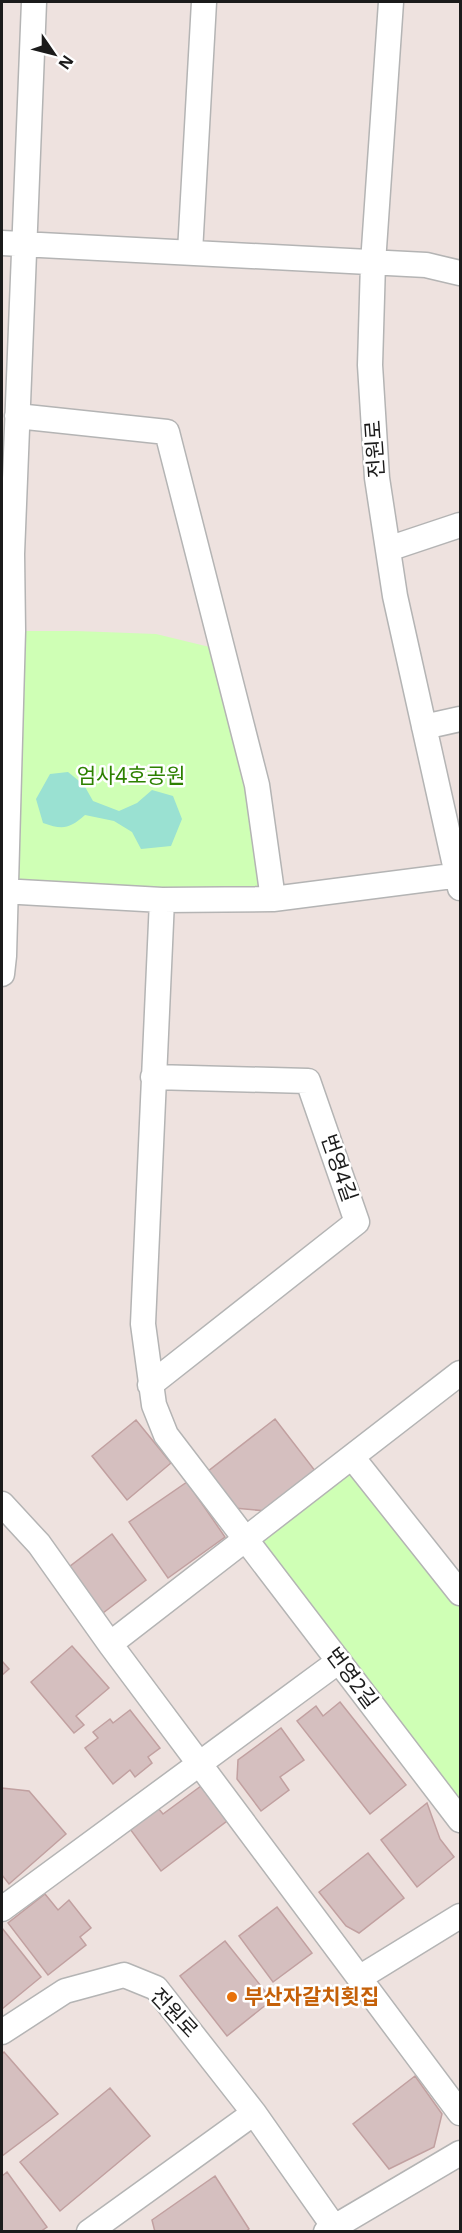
<svg xmlns="http://www.w3.org/2000/svg" width="462" height="2233" viewBox="0 0 462 2233" font-family="'Noto Sans','Noto Sans KR',sans-serif">
<style>
.park{fill:#cfffb5}
.water{fill:#9ae1d2}
.building{fill:#d5bfbf;stroke:#c1a0a0;stroke-width:1.5}
.lines{fill:none;stroke-linecap:round;stroke-linejoin:round}
.minor-casing{stroke:#b4b4b4;stroke-width:27}
.minor{stroke:#fff;stroke-width:24}
.food-dot{fill:#e8710a;stroke:#fff;stroke-width:2}
.labels{text-anchor:middle;stroke-width:5;stroke-linejoin:round;paint-order:stroke}
.street-label{font-size:21px;fill:#1b1b1b;stroke:#fff}
.park-label{font-size:21px;fill:#2d8100;stroke:#fff}
.food-label{font-size:21px;font-weight:bold;fill:#c56008;stroke:#fff;text-anchor:start}
</style>
<rect width="100%" height="100%" fill="#eee2df"/>
<path class="park" d="M13,631H76L156,634L222,650L273,899L9,891Z
M352,1457L460,1593V1814L246,1539Z"/>
<path class="water" d="M68,772L84,785L93,801L119,811L137,803L152,790L173,796L182,819L171,846L141,849L132,832L114,821L85,815C69,829 63,830 43,823L36,799L50,774Z"/>
<path class="building" d="M275,1419L316,1472L266,1511L234,1508L207,1472Z
M136,1420L171,1463L127,1500L92,1456Z
M187,1482L225,1537L168,1578L129,1522Z
M112,1534L146,1580L103,1613L69,1567Z
M72,1646L109,1688L76,1716L84,1725L74,1733L31,1682Z
M2,1661L9,1669L2,1675Z
M340,1702L406,1785L370,1814L297,1721L316,1706L323,1716Z
M130,1710L160,1748L148,1757L152,1763L135,1777L130,1770L113,1784L85,1748L98,1738L93,1732L110,1719L113,1723Z
M281,1728L304,1760L280,1777L289,1790L261,1811L237,1779L238,1760Z
M201,1786L227,1821L161,1871L130,1829L158,1808L163,1814Z
M2,1788L29,1791L66,1834L9,1884L2,1875Z
M427,1803L440,1839L454,1857L417,1887L381,1840Z
M368,1853L404,1898L359,1933L346,1926L319,1892Z
M45,1894L58,1910L69,1900L91,1928L80,1937L86,1945L48,1975L8,1923Z
M277,1907L312,1953L273,1982L239,1936Z
M2,1928L41,1977L2,2009Z
M225,1941L272,2000L227,2036L180,1976Z
M4,2052L58,2114L2,2156V2054Z
M415,2076L442,2114L434,2147L389,2169L353,2124Z
M110,2088L150,2136L60,2211L20,2162Z
M7,2172L47,2227L40,2232H2V2176Z
M215,2176L249,2229L246,2232H155L152,2220Z"/>
<g class="lines">
<g class="minor-casing">
<path id="minor" d="M391,2L373,263L370,365L377,478L395,596L460,888
M2,243L426,265L460,273
M190,252L204,2
M17,416L167,432L257,785L273,899
M388,549L460,525
M424,727L460,719
M2,891L162,900L273,899L460,875
M162,900L143,1324L154,1405L166,1435L460,1820
M2,974L4,956L13,631L12,554L34,2
M150,1385L357,1222L308,1081L153,1077
M352,1457L460,1593
M2,1504L39,1544L110,1644L460,2113
M110,1644L460,1373
M2,1909L339,1661
M359,1978L460,1916
M2,2032L65,1991L124,1975L156,1988L254,2113L334,2227
M89,2232L254,2113
M326,2232L460,2153"/>
</g>
<use href="#minor" class="minor"/>
</g>
<circle class="food-dot" cx="232" cy="1997" r="6"/>
<g class="labels">
<g class="street-label">
<text transform="translate(375 449) rotate(-94)" y="7">전원로</text>
<text transform="translate(339 1168) rotate(71)" y="7">번영4길</text>
<text transform="translate(352 1678) rotate(53)" y="7">번영2길</text>
<text transform="translate(174 2013) rotate(47)" y="7">전원로</text>
</g>
<g class="park-label">
<text x="131" y="783">엄사4호공원</text>
</g>
<g class="food-label">
<text x="244" y="2004">부산자갈치횟집</text>
</g>
</g>
<rect width="462" height="2233" fill="none" stroke="#1b1b1b" stroke-width="6"/>
<g transform="translate(54 54) rotate(125)" stroke="#ffffff" stroke-width="4.5" paint-order="stroke">
<path d="M0-4.5L10 22L0 15L-10 22Z" fill="#1b1b1b"/>
<text y="-9" font-size="16" font-weight="bold" text-anchor="middle" fill="#1b1b1b">N</text>
</g>
</svg>
